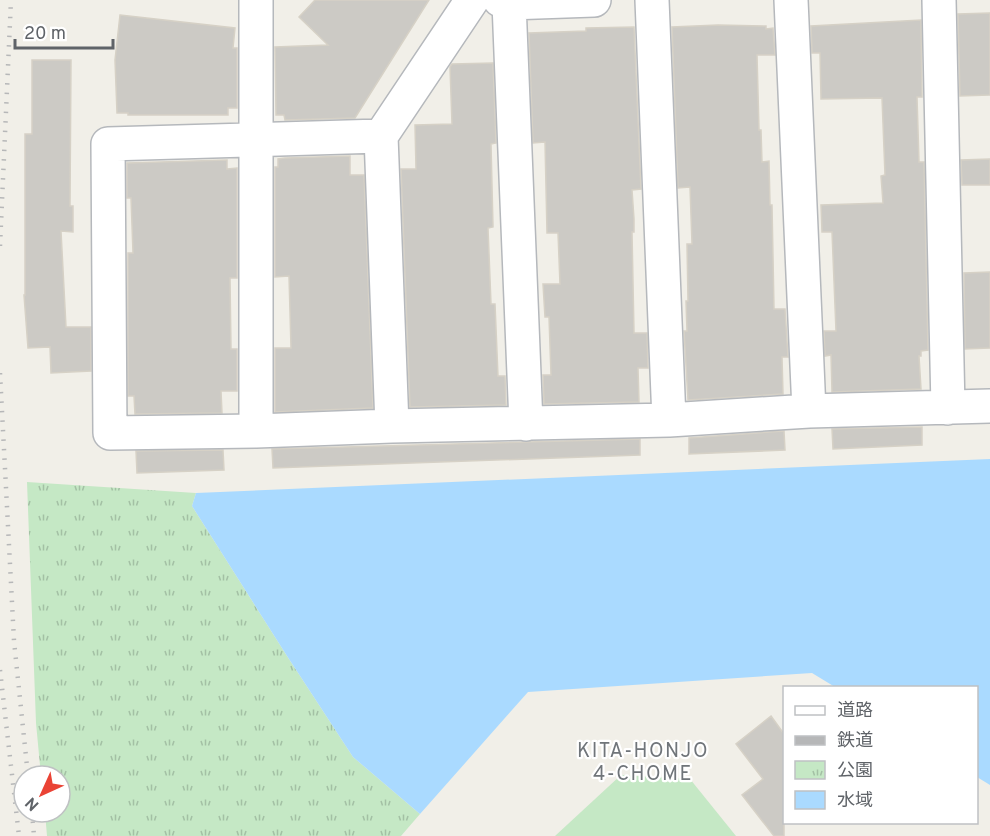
<svg xmlns="http://www.w3.org/2000/svg" width="990" height="836" viewBox="0 0 990 836" font-family="Overpass,'Noto Sans JP',sans-serif">
<style>
.park{fill:url(#park-tufts)}
.pitch{fill:#c5e8c5}
.water{fill:#aadaff}
.building{fill:#cccac5;stroke:#d6d1c6;stroke-width:1.5}
.lines{fill:none;stroke-linecap:round;stroke-linejoin:round}
.minor-casing{stroke:#b5b8bc;stroke-width:36}
.minor{stroke:#fff;stroke-width:33}
.rail{stroke:#b6b7b8;stroke-width:4.5;stroke-dasharray:1.5 8;stroke-linecap:butt}
.labels{text-anchor:middle;stroke-width:4.5;stroke-linejoin:round;paint-order:stroke}
.neighbourhood-label{font-size:20px;letter-spacing:1.5px;fill:#70757a;stroke:#fff}
</style>
<defs>
<pattern id="park-tufts" width="24" height="20" patternUnits="userSpaceOnUse" patternTransform="scale(1.5)"><rect width="24" height="20" fill="#c5e8c5"/><path d="M3 7l-1-3M5 7V3M7 7l1-3M15 17l-1-3M17 17v-4M19 17l1-3" fill="none" stroke="#a3c0a4"/></pattern>
</defs>
<rect width="100%" height="100%" fill="#f1efe8"/>
<path class="park" d="M27,482L196,493L192,506L287,656L353,757L420,814L401,836H47L45,812H60V776H41L36,723Z"/>
<path class="pitch" d="M621,775L690,779L736,836H555Z"/>
<path class="water" d="M990,459V785L977,777L976,688L835,687L812,673L528,692L420,814L353,757L287,656L192,506L196,493Z"/>
<path class="building" d="M315,0H429L355,118L285,120L284,115H276L275,47L328,45L299,17Z
M990,13V95L960,96L958,14Z
M120,15L235,28L233,48H237V108H228V115H128V113H117L115,60Z
M921,20L922,97H917L919,162H924L928,350L921,351V356H919L921,389L832,392L831,355L825,356L824,331H836L832,232H822L821,205L883,203L881,176L885,175L882,98L821,99L820,53H812L811,26Z
M718,25L766,26V29L773,28L775,55H757L759,130H761L762,162L769,161L770,205H772L774,309H785L788,357H782L783,394L688,400L684,331H687L686,301H688L687,244H692L690,187L678,188L672,27Z
M634,27L641,189L632,190L634,219V232H632L634,333H647L648,368H638L639,402L544,404L543,375H551L549,317H545L543,284H560L558,233H547L545,142L533,143L529,33L586,31V28Z
M32,60H71L70,206H73V232L61,231L66,327H91V371L51,373L50,347L28,348L24,295H25V134H32Z
M493,63L496,143L491,144L493,227L488,228L491,304H495L498,376H505L506,405L410,407L401,169H416L415,125L452,124L450,67L452,64Z
M350,156V175H364L373,408L275,412V348H291L289,276L275,277V167H278V159L285,158Z
M990,159V185H962L961,160Z
M227,160V169L237,168V278H230L231,349H237V391H221L222,413L135,414L134,396H128V253H133L131,198H127V163Z
M990,272V348L965,349L964,273Z
M922,427V445L833,449L832,429Z
M784,431L785,450L689,454V438Z
M640,439V455L273,468L272,449Z
M223,450L224,470L137,473L136,451Z
M771,716L784,734V836H774L742,795L763,779L736,744Z"/>
<g class="lines">
<g class="minor-casing">
<path id="minor" d="M472,0L381,136L108,144L110,433L256,431L392,426L669,420L809,411L990,406
M500,0L509,3L594,0
M652,0L669,420
M791,0L809,411
M939,0L948,408
M509,3L526,424
M381,136L392,426
M256,431V0"/>
</g>
<use href="#minor" class="minor"/>
<path class="rail" d="M0,246L11,0
M0,373L14,641L28,776
M0,670L19,836
M32,812L34,836"/>
</g>
<g class="labels">
<g class="neighbourhood-label">
<text x="643" y="757">KITA-HONJO<tspan x="643" dy="23">4-CHOME</tspan></text>
</g>
</g>
<rect x="783" y="686" width="195" height="138" fill="#ffffff" stroke="#bfc1c3" stroke-width="1.5"/>
<rect x="795" y="706" width="30" height="9" fill="#ffffff" stroke="#bfc1c3" stroke-width="1.5"/>
<text x="837" y="716" font-size="18" fill="#5f6368">道路</text>
<rect x="795" y="736" width="30" height="9" fill="#b6b7b8" stroke="#bfc1c3" stroke-width="1.5"/>
<text x="837" y="746" font-size="18" fill="#5f6368">鉄道</text>
<rect x="795" y="761" width="30" height="18" fill="url(#park-tufts)" stroke="#bfc1c3" stroke-width="1.5"/>
<text x="837" y="776" font-size="18" fill="#5f6368">公園</text>
<rect x="795" y="791" width="30" height="18" fill="#aadaff" stroke="#bfc1c3" stroke-width="1.5"/>
<text x="837" y="806" font-size="18" fill="#5f6368">水域</text>
<g transform="translate(42 794) rotate(225)"><circle r="28" fill="#ffffff" stroke="#bfc1c3" stroke-width="1.5"/>
<path d="M0-4.5L10 22L0 15L-10 22Z" fill="#ea4335"/>
<text y="-9" font-size="16" font-weight="bold" text-anchor="middle" fill="#5f6368">N</text>
</g>
<path d="M15 39v9h98v-9" fill="none" stroke="#5f6368" stroke-width="3"/>
<text x="24" y="39" font-size="18" fill="#5f6368" stroke="#ffffff" stroke-width="4.5" paint-order="stroke">20 m</text>
</svg>
